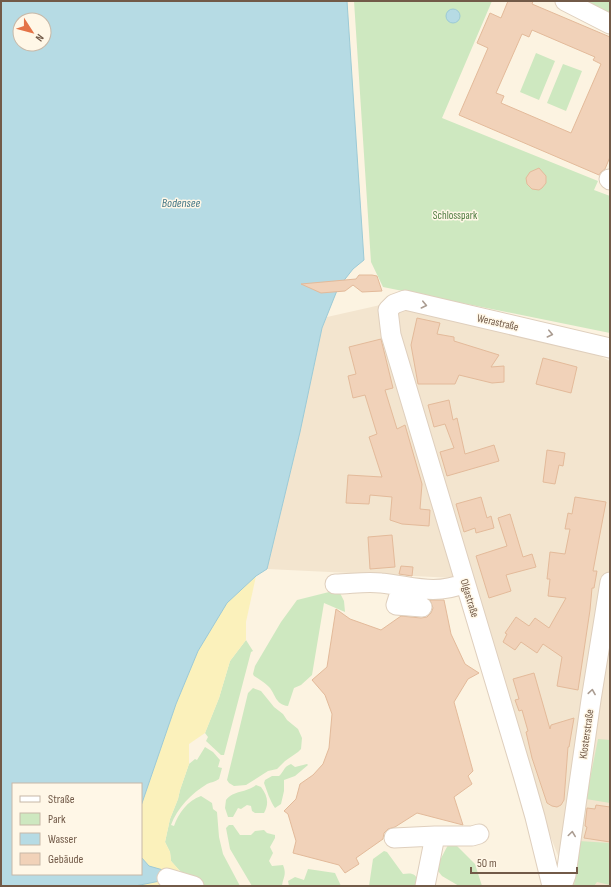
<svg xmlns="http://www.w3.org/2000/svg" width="611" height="887" viewBox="0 0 611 887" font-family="'Sofia Sans Condensed',sans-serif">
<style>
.residential{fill:#f3e5cf}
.green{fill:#cee8c0}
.sand{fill:#fbf1bb}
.water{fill:#b6dbe4;stroke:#9ccad6;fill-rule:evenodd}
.building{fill:#f1d2b9;stroke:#e3ba9a;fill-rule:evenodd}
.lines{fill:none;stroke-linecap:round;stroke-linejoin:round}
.minor-casing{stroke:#dfcfbd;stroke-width:21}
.minor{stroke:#fff;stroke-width:19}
.oneway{stroke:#aa9c91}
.labels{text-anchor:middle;stroke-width:3;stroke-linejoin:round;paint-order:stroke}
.park-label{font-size:11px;fill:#517d43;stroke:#fff7e7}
.street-label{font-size:11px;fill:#725a48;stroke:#fff7e7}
.water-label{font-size:12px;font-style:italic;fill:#427685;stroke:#fff7e7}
</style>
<rect width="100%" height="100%" fill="#fcf3e1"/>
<path class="residential" d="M416,297L578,346L610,361V886H570L540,810L455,578L267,569L300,432L322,328L327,317Z"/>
<path class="green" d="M354,1H492L442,118L598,181L594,190L610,196V333L383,287L371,262Z
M587,1H610V16L602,13Z
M536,53L555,61L539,100L520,92Z
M563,64L582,71L566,111L547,103Z
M333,591L340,593L344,601L345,612L324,603L312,675L301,685L294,688L288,706C275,705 275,692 268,686C264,682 259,679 254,676L253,674L255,666L281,622L297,600Z
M246,640L253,651L251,652L224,755H221L206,741L208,737L205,733L219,698L230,661Z
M253,688L261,691L274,707L283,714L287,720L298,729L302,738L301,749L298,752L285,761L277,769L268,771L246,785L234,786L229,783L227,780L248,693Z
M598,739L610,740V803L586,799Z
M205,747L213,752L220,760L218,767L222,768L219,779C215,782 211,782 207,784C192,793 177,808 171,825L174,826C178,814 188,800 201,796L212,803L213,809L217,812L219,837L223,854L240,886H199L179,870L171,861L170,852L165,842L170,819L178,799L180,790L189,764L195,759L197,760Z
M291,764L295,767L307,764L308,765L295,776L284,780V791L281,804L275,808C270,801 267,791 264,783L265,780L272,776H279C284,772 283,767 291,764Z
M256,785L261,787C268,796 269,804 264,813H255L252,811L251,806L247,805L241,809L238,808L233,817H228L225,808L226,800C234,790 246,793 256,785Z
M229,825H233L240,835H251L255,831L264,830L267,833L275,835V838L270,847L273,853L269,861L272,866L283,865C287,875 283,877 282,886H252L230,849L226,828Z
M579,841L610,843V885L597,882L594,886H574Z
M455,844L475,864L482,886H459L442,876L438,871L439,862L448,845Z
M384,851L387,852L403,874C414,872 419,875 416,886H369L373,859Z
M308,869L335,873L341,886H289L288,881L295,877L304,880Z"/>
<path class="sand" d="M256,576L246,622V640L230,661L219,698L205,733L189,744V764L180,790L178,799L170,819L165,842L170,852L171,861L179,870L170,880L168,886H135L149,866L141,857V806L176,704L198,651L227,603Z"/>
<path class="water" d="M1,1H347L364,260L353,269L338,288L322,328L300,432L267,569L256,576L227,603L198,651L176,704L141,806V784H13V874H141V857L149,866L163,870L160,881L135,886H1ZM20,20H44V44H20Z
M446 16a7 7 0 1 1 14 0a7 7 0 1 1-14 0Z"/>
<path class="building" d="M508,1H533L532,4L610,37V157L605,169L601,172L599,175L459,115L488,48L477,43L490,13L501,18ZM532,30L595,57L593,60L601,64L571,133L501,103L504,96L496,93L522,34L529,37Z
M539,168L546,176V183L542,188L539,190L532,189L527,184L526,178L530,172Z
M359,275H372L377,276L382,291L362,292L353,285L345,291L321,293L301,284L356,279Z
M417,318L440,323L437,334L454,337V341L499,355L491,367L504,366V382L492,383L459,375L455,384H418L411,345Z
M381,339L393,388L385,390L397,429L405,425L422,484L420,509L430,510L429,526L402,524L390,520L392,497L370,495L369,504L346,503L348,475L382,477L369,437L377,434L365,395L353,398L348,376L356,374L349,347Z
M543,358L577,367L571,393L536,384Z
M449,400L453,420L457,418L465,454L494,445L499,461L447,476L440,452L454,448L445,424L434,427L428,405Z
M547,450L565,453L563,466L559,465L555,484L543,482Z
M481,497L487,518L491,516L494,528L476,533L475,528L464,532L456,504Z
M575,497L606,502L593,571H597L594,588H592L590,610L578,690L557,686L562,657L543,644L537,653L521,642L515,650L503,642L507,634L505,633L516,617L529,626L535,618L549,628L566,598L548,596L550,579H547L550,552L565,554L570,529H565L568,513L572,514Z
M510,514L523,557L532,554L536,567L506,575L511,591L489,598L476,556L507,546L498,518Z
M392,535L395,567L370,569L368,537Z
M401,566L413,567L412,576L399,574Z
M430,600H444L451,634L465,664L479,673L468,679L454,702L473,771L468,776L472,784L454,797L463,825L417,813L395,827L388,829L384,833L383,839L356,858L359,864L345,873L339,865L293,853L296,841L288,814L284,811L296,799L300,784L313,775L323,764L329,748L332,714L325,695L312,680L327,667L336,609L350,619L381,630L401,616L421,618L427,617L431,613L433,608Z
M534,673L550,729L551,725L574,718L569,747H568L564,800L561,805L557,807L552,806L547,803L532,758L526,732L528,731L522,710L519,711L515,700L519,699L513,679Z
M596,805L610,807V842L584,838L587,827L585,826L587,808L595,809Z"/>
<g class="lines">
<g class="minor-casing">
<path id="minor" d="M565,1L610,24
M609,179L610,180
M335,584C350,584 366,581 381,583C412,586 434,596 465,583
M402,586L396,605L422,607
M394,838L435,836H472L479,834
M167,878L194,886
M425,886L435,836
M552,886L535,817L523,775L391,335L388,310L394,304L405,300L610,348
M562,886L566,875L591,700L610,582"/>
</g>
<use href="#minor" class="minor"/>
</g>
<defs><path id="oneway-chevron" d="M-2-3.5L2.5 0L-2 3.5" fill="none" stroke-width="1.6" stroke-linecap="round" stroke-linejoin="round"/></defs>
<g class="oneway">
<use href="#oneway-chevron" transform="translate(424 305) rotate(13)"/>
<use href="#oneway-chevron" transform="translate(550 334) rotate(13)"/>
<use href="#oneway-chevron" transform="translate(592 692) rotate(-81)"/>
<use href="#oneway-chevron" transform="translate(572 834) rotate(-82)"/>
</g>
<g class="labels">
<g class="park-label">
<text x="455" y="219">Schlosspark</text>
</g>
<g class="street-label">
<text transform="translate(498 322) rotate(13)" y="4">Werastraße</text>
<text transform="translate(470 598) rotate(73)" y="4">Olgastraße</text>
<text transform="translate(586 734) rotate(-82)" y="4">Klosterstraße</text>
</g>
<g class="water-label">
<text x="181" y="207">Bodensee</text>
</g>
</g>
<rect width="611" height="887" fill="none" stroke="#725a48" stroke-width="4"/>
<rect x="12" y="783" width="130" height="92" fill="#fff7e7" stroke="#c7b8a7"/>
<rect x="20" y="796" width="20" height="6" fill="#ffffff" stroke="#c7b8a7"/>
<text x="48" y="803" font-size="12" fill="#725a48">Straße</text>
<rect x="20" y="813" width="20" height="12" fill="#cee8c0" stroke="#c7b8a7"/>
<text x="48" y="823" font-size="12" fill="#725a48">Park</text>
<rect x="20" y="833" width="20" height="12" fill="#b6dbe4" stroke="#c7b8a7"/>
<text x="48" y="843" font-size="12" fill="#725a48">Wasser</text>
<rect x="20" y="853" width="20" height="12" fill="#f1d2b9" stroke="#c7b8a7"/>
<text x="48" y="863" font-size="12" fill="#725a48">Gebäude</text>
<g transform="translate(32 32) rotate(126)"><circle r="19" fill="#fff7e7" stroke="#c7b8a7"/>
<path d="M0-3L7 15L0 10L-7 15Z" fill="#e47347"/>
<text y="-6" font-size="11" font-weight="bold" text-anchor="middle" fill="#725a48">N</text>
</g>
<path d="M471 867v6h106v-6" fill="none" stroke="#725a48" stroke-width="2"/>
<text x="477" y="867" font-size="12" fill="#725a48" stroke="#fff7e7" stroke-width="3" paint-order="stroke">50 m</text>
</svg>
